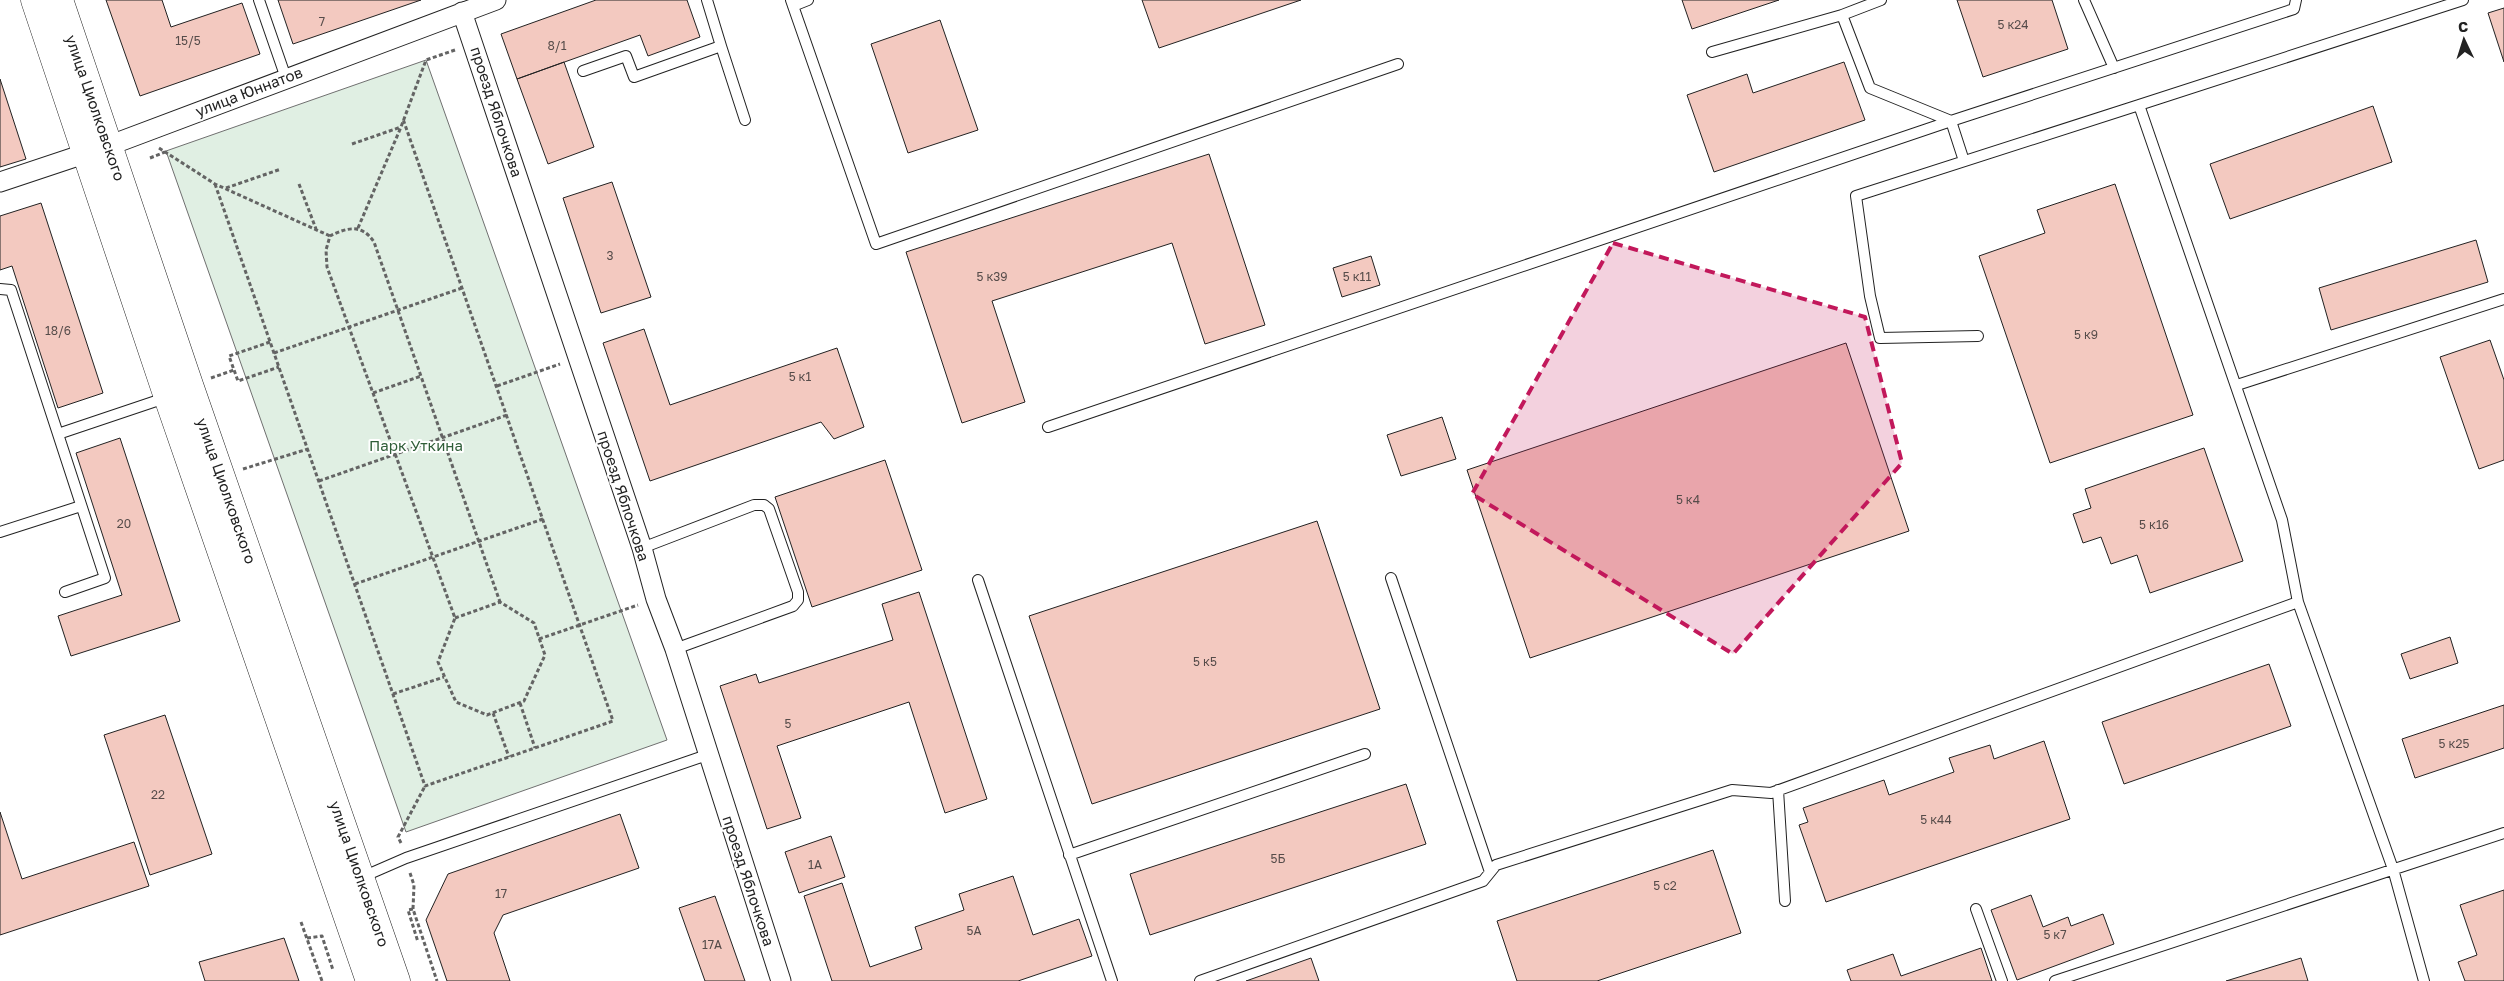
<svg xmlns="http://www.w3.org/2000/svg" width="2504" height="981" viewBox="0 0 2504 981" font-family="'Golos Text',sans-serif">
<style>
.green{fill:#e0efe3;stroke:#6f6f6f}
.building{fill:#f3c9c0;stroke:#222}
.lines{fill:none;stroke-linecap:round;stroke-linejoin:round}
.lane-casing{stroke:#222;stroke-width:12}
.street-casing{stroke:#222;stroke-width:21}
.primary-casing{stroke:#222;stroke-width:29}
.path{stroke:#646464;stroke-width:3;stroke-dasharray:4 2.5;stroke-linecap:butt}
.lane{stroke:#fff;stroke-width:10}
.street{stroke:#fff;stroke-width:19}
.primary{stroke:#fff;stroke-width:28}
.marked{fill:#c2185b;fill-opacity:0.2;stroke:#c2185b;stroke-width:4;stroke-dasharray:10 6;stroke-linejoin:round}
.labels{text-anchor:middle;stroke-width:4;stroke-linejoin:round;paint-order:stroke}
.number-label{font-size:12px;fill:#564c4a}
.street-label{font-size:15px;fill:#222;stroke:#fff}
.park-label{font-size:15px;fill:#2f5e38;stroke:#fff}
</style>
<rect width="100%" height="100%" fill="#fff"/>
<path class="green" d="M426,60L667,740L406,832L166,151Z"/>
<path class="building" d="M106,0H162L171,27L242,3L260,54L140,96Z
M278,0H421L293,44Z
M596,0H687L700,37L648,56L640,35L517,79L501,34Z
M1142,0H1301L1159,48Z
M1682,0H1779L1692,29Z
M1957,0H2052L2068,49L1983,77Z
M2504,8V62L2488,13Z
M940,20L978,130L908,153L871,44Z
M564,62L594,147L548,164L517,79Z
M1844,62L1865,120L1714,172L1687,95L1747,74L1753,93Z
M0,79L26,159L0,167Z
M2373,106L2392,162L2230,219L2210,164Z
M1209,154L1265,325L1205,344L1172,243L992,301L1025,402L962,423L906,252Z
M612,182L651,297L601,313L563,198Z
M2115,184L2193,415L2050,463L1979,256L2045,233L2037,210Z
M41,203L103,393L58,408L12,266L0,270V216Z
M2476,240L2488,282L2331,330L2319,288Z
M1371,256L1380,285L1342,297L1333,268Z
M644,329L670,405L837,348L864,427L834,439L821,422L650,481L603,343Z
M2490,340L2504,380V460L2479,469L2440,357Z
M1846,343L1909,531L1530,658L1467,470Z
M1442,417L1456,459L1401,476L1387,435Z
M120,438L180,621L71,656L58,616L122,595L76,453Z
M2204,448L2243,561L2150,593L2137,555L2111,564L2101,537L2083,543L2073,514L2091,508L2085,489Z
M885,460L922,570L812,607L775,497Z
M1317,521L1380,709L1092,804L1029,616Z
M919,592L987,799L945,813L909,702L777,746L801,818L767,829L720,686L756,674L759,683L893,640L882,604Z
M2450,637L2458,663L2410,679L2401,654Z
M2269,664L2291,726L2124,784L2102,722Z
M2504,705V748L2415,778L2402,739Z
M165,715L212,854L150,875L104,735Z
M2044,741L2070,819L1826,902L1799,825L1808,822L1803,808L1884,780L1889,795L1954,772L1949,758L1990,745L1994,759Z
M1406,784L1426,844L1150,935L1130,874Z
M0,812L22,879L134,842L149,886L0,935Z
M620,814L639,868L503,915L494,933L510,981H447L426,920L448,874Z
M831,836L845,877L799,893L785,852Z
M1713,850L1741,933L1597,981H1517L1497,921Z
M1013,876L1033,935L1079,919L1092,956L1018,981H832L804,896L842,883L870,967L922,949L915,927L964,910L959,894Z
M2504,890V981H2465L2458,962L2477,955L2460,905Z
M2031,895L2043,927L2068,917L2071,926L2103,914L2114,944L2017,980L1991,910Z
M715,896L745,981H705L679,908Z
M284,938L299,981H205L199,962Z
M1981,948L1992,981H1851L1847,970L1893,954L1901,976Z
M1311,958L1319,981H1246Z
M2301,958L2308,981H2226Z"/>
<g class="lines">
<g class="lane-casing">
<path id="lane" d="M259,0L286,78
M791,0L876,244L1398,64
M1881,0L1842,15L1870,88L1951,121L2294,9L2296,0
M2084,0L2114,68
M793,6L808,0
M721,46L745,120
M1712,52L1842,15
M583,71L626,56L634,77L721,46L707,0
M0,289L11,290L105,578L65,592
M1978,336L1880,338L1870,296L1856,196L2139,105
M2237,385L2504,299
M1048,427L1951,121L1964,161
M58,434L168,397
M0,532L81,506
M642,548L754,505H764L769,509L798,592V600L793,606L675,649
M1391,578L1490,872
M978,580L1112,981
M2298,602L2282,520L2139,105L2463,0
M1778,790L1785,901
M1069,855L1365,754
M360,878L406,858L707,755
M1976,909L2002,981
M1200,981L1483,881L1496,865L1732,790L1771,793L2298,602L2393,869L2424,981
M2055,981L2504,833"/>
</g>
<g class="street-casing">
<path id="street" d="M462,12L642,548L656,599L675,649L781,981
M0,182L108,146L496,0"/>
</g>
<g class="primary-casing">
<path id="primary" d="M35,0L168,397L370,981
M59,0L189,385L396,981"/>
</g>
<path class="path" d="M352,144L401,127
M159,148L215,184L330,236
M150,158L165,152
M215,184L425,786L613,721L403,119
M299,184L316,229
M226,188L281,169
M358,228L401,127L426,60L455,50
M270,342L229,356L238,381L279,367
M274,353L462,288
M211,378L234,370
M497,386L560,364
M373,393L421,376
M243,469L308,449
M319,481L507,415
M355,584L543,519
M455,618L500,602L534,623L545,655L524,701L487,715L456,702L438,662L455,618L327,267L326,250L330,236C348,227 362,224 374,242L500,602
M539,639L638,605
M393,694L444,677
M520,703L535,748
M493,713L509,757
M401,843L398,837L425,786
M410,873L414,885L413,909L437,981
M413,909L408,910L418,942
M301,922L322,981
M307,938L322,936L333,970"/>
<use href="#lane" class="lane"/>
<use href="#street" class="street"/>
<use href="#primary" class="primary"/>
</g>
<path class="marked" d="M1613,243L1865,317L1902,463L1733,654L1472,494Z"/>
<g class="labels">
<g class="number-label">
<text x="322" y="26">7</text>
<text x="2013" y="29">5 к24</text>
<text x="188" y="45">15/5</text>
<text x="557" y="50">8/1</text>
<text x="610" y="260">3</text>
<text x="992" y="281">5 к39</text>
<text x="1357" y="281">5 к11</text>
<text x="58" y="335">18/6</text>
<text x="2086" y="339">5 к9</text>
<text x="800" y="381">5 к1</text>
<text x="1688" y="504">5 к4</text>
<text x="124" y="528">20</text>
<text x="2154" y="529">5 к16</text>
<text x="1205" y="666">5 к5</text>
<text x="788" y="728">5</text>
<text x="2454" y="748">5 к25</text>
<text x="158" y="799">22</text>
<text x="1936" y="824">5 к44</text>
<text x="1278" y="863">5Б</text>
<text x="815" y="869">1А</text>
<text x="1665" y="890">5 с2</text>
<text x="501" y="898">17</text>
<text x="974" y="935">5А</text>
<text x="2055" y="939">5 к7</text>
<text x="712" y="949">17А</text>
</g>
<g class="street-label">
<text transform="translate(249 92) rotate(-21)" y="5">улица Юннатов</text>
<text transform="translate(95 108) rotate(71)" y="5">улица Циолковского</text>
<text transform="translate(496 112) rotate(72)" y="5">проезд Яблочкова</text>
<text transform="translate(226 491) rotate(71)" y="5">улица Циолковского</text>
<text transform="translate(623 496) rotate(72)" y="5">проезд Яблочкова</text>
<text transform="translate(359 874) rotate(71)" y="5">улица Циолковского</text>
<text transform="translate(748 881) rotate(72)" y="5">проезд Яблочкова</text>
</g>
<g class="park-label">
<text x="416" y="451">Парк Уткина</text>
</g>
</g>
<g transform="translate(2464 40) rotate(356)" stroke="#ffffff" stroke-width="4" paint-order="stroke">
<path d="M0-4L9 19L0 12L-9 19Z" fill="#222222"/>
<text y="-8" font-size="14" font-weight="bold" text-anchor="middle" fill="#222222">С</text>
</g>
</svg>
